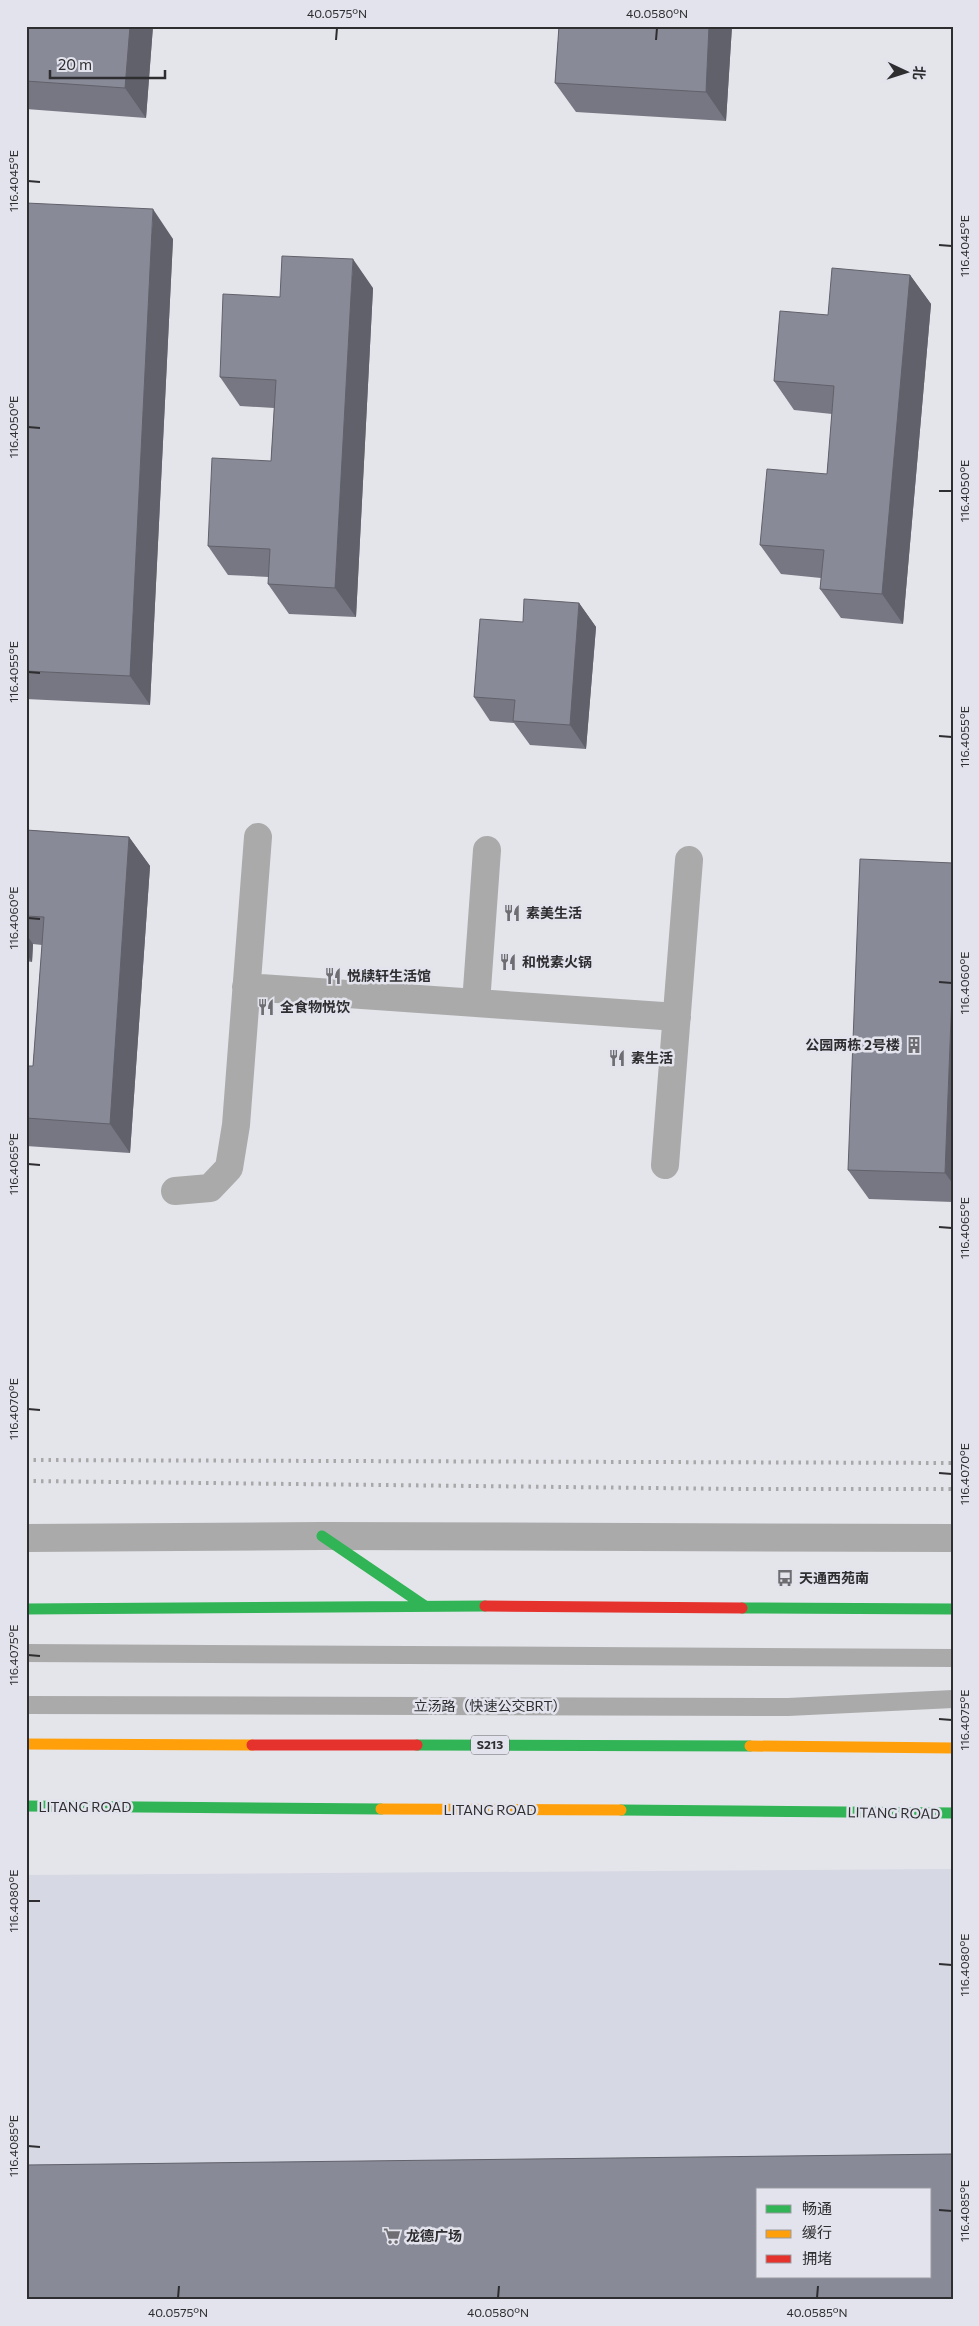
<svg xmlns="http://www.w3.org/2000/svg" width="979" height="2326" viewBox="0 0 979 2326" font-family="Commissioner,'Noto Sans SC',sans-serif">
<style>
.built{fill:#d6d8e3;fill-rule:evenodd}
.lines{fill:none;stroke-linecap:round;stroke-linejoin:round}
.lane{stroke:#aaa;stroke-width:18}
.street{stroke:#aaa;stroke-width:28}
.fast{stroke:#30b455;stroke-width:11}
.slow{stroke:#ff9f0a;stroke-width:11}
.jam{stroke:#e5322d;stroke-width:11}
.rail{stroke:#a8a8a9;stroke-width:4;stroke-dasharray:2.5 5;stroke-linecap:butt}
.wall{fill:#767782}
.shaded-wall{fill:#60616a}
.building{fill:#898a97;stroke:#60616a;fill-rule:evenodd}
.ticks{fill:none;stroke:#2e2e31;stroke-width:2}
.labels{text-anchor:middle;stroke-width:5;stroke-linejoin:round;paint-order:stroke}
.shield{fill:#e2e3ec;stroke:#646469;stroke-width:1}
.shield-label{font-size:12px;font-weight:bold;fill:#2e2e31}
.poi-label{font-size:14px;font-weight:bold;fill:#2e2e31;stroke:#e2e3ec;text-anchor:start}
.street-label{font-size:14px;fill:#2e2e31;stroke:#e2e3ec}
.neatline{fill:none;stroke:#2e2e31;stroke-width:2}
.ticks-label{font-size:12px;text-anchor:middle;fill:#2e2e31}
</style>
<rect width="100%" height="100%" fill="#e4e5ea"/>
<path class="built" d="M953,1869V2300H26V1875ZM758,2190H930V2277H758Z"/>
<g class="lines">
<path class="lane" d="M26,1653L953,1658
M26,1705L788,1707L953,1699"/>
<path class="street" d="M246,987L677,1017
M476,1003L487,850
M665,1165L689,860
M175,1191L210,1188L229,1168L236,1125L258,837
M26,1538L322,1536L953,1538"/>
<path class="fast" d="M322,1536L425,1606
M742,1608L953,1609
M26,1609L485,1606
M417,1745L750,1746
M26,1806L381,1809
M621,1810L953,1813"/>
<path class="slow" d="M26,1744L252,1745
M750,1746L953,1748
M381,1809L621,1810"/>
<path class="jam" d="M485,1606L742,1608
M252,1745H417"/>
<path class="rail" d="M26,1460L953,1463
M26,1481L742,1489H953"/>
</g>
<path class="wall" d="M26,26H153L146,118L26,109Z
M559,26H732L726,121L576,112L555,83Z
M26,203L173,239L150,705L26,699Z
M910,275L931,304L903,624L841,618L820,589L821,578L781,574L760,545L827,474L832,414L794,410L774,381L828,315Z
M373,288L356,617L289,614L268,584L269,577L228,575L208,546L271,461L274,408L240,406L220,377L280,297Z
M579,603L596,627L586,749L530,745L514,723L490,721L474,697L523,622Z
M26,830L129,837L150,866L130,1153L26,1146V1048L28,1051L27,1066H33L42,945L33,944L32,962L26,961Z
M953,863V1202L869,1199L848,1170Z"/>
<path class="shaded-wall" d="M130,26H153L146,118L125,88Z
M709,26H732L726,121L706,92Z
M153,209L173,239L150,705L130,676Z
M353,259L373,288L356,617L335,588Z
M910,275L931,304L903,624L882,594Z
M579,603L596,627L586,749L570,725Z
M129,837L150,866L130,1153L110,1124Z
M26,934L33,944L32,962L26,953Z
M953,968V1184L945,1173Z
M26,1048L28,1051L26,1079Z"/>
<path class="building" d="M26,26H130L125,88L26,81Z
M559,26H709L706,92L555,83Z
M26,203L153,209L130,676L26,671Z
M282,256L353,259L335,588L268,584L270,549L208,546L212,458L271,461L276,380L220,377L223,294L280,297Z
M832,268L910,275L882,594L820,589L824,550L760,545L767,469L827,474L834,386L774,381L780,311L828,315Z
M524,599L579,603L570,725L513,721L515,700L474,697L480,619L523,622Z
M26,830L129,837L110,1124L26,1118V1066H33L44,917L26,916Z
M860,859L953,863V968L945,1173L848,1170Z
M953,2154V2300H26V2165ZM758,2190H930V2277H758Z"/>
<path class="ticks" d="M336,40L337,28M656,40L657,28M28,181L40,182M939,245L952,246M28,427L40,428M939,491H952M28,672L40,673M939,736L952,737M28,918L40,919M939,982L952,983M28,1164L40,1165M939,1227L952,1228M28,1409L40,1410M939,1473L952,1474M28,1655L40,1656M939,1719L952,1720M28,1901H40M939,1964L952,1965M28,2146L40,2147M939,2210L952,2211M178,2298L179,2286M498,2298L499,2286M817,2298L818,2286"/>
<defs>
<g id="restaurant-bare" transform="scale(1.35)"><path d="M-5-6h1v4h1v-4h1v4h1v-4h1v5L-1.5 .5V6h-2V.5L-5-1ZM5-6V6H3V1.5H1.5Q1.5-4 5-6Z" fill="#6e6e72" stroke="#e2e3ec" stroke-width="2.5" paint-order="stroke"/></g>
<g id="building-bare" transform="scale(1.35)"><path d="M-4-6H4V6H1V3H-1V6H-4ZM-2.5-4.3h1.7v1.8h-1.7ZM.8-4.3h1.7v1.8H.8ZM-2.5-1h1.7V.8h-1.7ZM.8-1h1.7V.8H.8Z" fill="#6e6e72" stroke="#e2e3ec" stroke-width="2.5" paint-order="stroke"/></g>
<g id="bus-bare" transform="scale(1.35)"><path d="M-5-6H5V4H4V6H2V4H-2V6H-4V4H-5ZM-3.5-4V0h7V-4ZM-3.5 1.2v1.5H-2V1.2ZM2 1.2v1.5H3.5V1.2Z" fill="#6e6e72" stroke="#e2e3ec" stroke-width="2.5" paint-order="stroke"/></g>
<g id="supermarket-bare" transform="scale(1.35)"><path d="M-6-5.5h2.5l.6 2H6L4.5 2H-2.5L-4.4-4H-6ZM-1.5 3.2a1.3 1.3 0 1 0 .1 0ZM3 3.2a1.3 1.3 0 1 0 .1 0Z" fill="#6e6e72" stroke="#e2e3ec" stroke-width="2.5" paint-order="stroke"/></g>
</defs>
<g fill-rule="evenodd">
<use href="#restaurant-bare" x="512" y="913"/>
<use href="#restaurant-bare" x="508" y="962"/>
<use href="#restaurant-bare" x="333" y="976"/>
<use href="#restaurant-bare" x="266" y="1007"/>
<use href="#building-bare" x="914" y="1045"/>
<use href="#restaurant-bare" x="617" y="1058"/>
<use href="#bus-bare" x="785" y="1578"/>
<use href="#supermarket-bare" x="392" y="2236"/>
</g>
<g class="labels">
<rect class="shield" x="471" y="1735.5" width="38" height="19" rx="4"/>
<g class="shield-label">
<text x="490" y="1749">S213</text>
</g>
<g class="poi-label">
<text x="526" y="918">素美生活</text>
<text x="522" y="967">和悦素火锅</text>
<text x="347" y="981">悦牍轩生活馆</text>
<text x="280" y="1012">全食物悦饮</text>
<text x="900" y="1050" text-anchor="end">公园两栋 2号楼</text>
<text x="631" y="1063">素生活</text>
<text x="799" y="1583">天通西苑南</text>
<text x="406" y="2241">龙德广场</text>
</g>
<g class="street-label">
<text x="490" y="1711">立汤路（快速公交BRT）</text>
<text x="85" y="1812">LITANG ROAD</text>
<text x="490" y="1815">LITANG ROAD</text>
<text transform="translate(894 1813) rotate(1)" y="5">LITANG ROAD</text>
</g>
</g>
<rect width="979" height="2326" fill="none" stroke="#e2e3ec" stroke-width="55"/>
<rect x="756" y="2188" width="175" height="90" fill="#e2e3ec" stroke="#9a9ba1"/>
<rect x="766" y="2205" width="25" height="8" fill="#30b455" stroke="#9a9ba1"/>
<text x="802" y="2214" font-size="15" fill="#2e2e31">畅通</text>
<rect x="766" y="2230" width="25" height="8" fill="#ff9f0a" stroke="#9a9ba1"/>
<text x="802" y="2238" font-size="15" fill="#2e2e31">缓行</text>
<rect x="766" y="2255" width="25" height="8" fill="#e5322d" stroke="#9a9ba1"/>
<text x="802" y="2264" font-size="15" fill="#2e2e31">拥堵</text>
<g transform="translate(906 72) rotate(94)" stroke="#e2e3ec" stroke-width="4" paint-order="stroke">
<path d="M0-4L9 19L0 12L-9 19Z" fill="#2e2e31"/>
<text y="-8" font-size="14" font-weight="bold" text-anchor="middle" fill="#2e2e31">北</text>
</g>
<path d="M50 70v8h115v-8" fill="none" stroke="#2e2e31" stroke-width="2.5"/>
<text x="58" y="70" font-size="15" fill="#2e2e31" stroke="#e2e3ec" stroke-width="4" paint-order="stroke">20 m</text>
<rect x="28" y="28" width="924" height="2270" class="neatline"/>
<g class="ticks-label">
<text x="337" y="18">40.0575°N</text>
<text x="657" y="18">40.0580°N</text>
<text transform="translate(14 181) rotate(-90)" y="4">116.4045°E</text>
<text transform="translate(965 246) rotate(-90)" y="4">116.4045°E</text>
<text transform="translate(14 427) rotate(-90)" y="4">116.4050°E</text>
<text transform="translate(965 491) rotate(-90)" y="4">116.4050°E</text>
<text transform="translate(14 672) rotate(-90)" y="4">116.4055°E</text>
<text transform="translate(965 737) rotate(-90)" y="4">116.4055°E</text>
<text transform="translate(14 918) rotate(-90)" y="4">116.4060°E</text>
<text transform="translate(965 983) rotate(-90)" y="4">116.4060°E</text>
<text transform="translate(14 1164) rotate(-90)" y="4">116.4065°E</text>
<text transform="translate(965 1228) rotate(-90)" y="4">116.4065°E</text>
<text transform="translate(14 1409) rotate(-90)" y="4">116.4070°E</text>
<text transform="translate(965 1474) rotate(-90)" y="4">116.4070°E</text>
<text transform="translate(14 1655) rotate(-90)" y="4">116.4075°E</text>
<text transform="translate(965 1720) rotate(-90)" y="4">116.4075°E</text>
<text transform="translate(14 1901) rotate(-90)" y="4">116.4080°E</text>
<text transform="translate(965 1965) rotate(-90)" y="4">116.4080°E</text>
<text transform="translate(14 2146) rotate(-90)" y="4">116.4085°E</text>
<text transform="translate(965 2211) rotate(-90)" y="4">116.4085°E</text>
<text x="178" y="2317">40.0575°N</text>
<text x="498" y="2317">40.0580°N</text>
<text x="817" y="2317">40.0585°N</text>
</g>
</svg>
